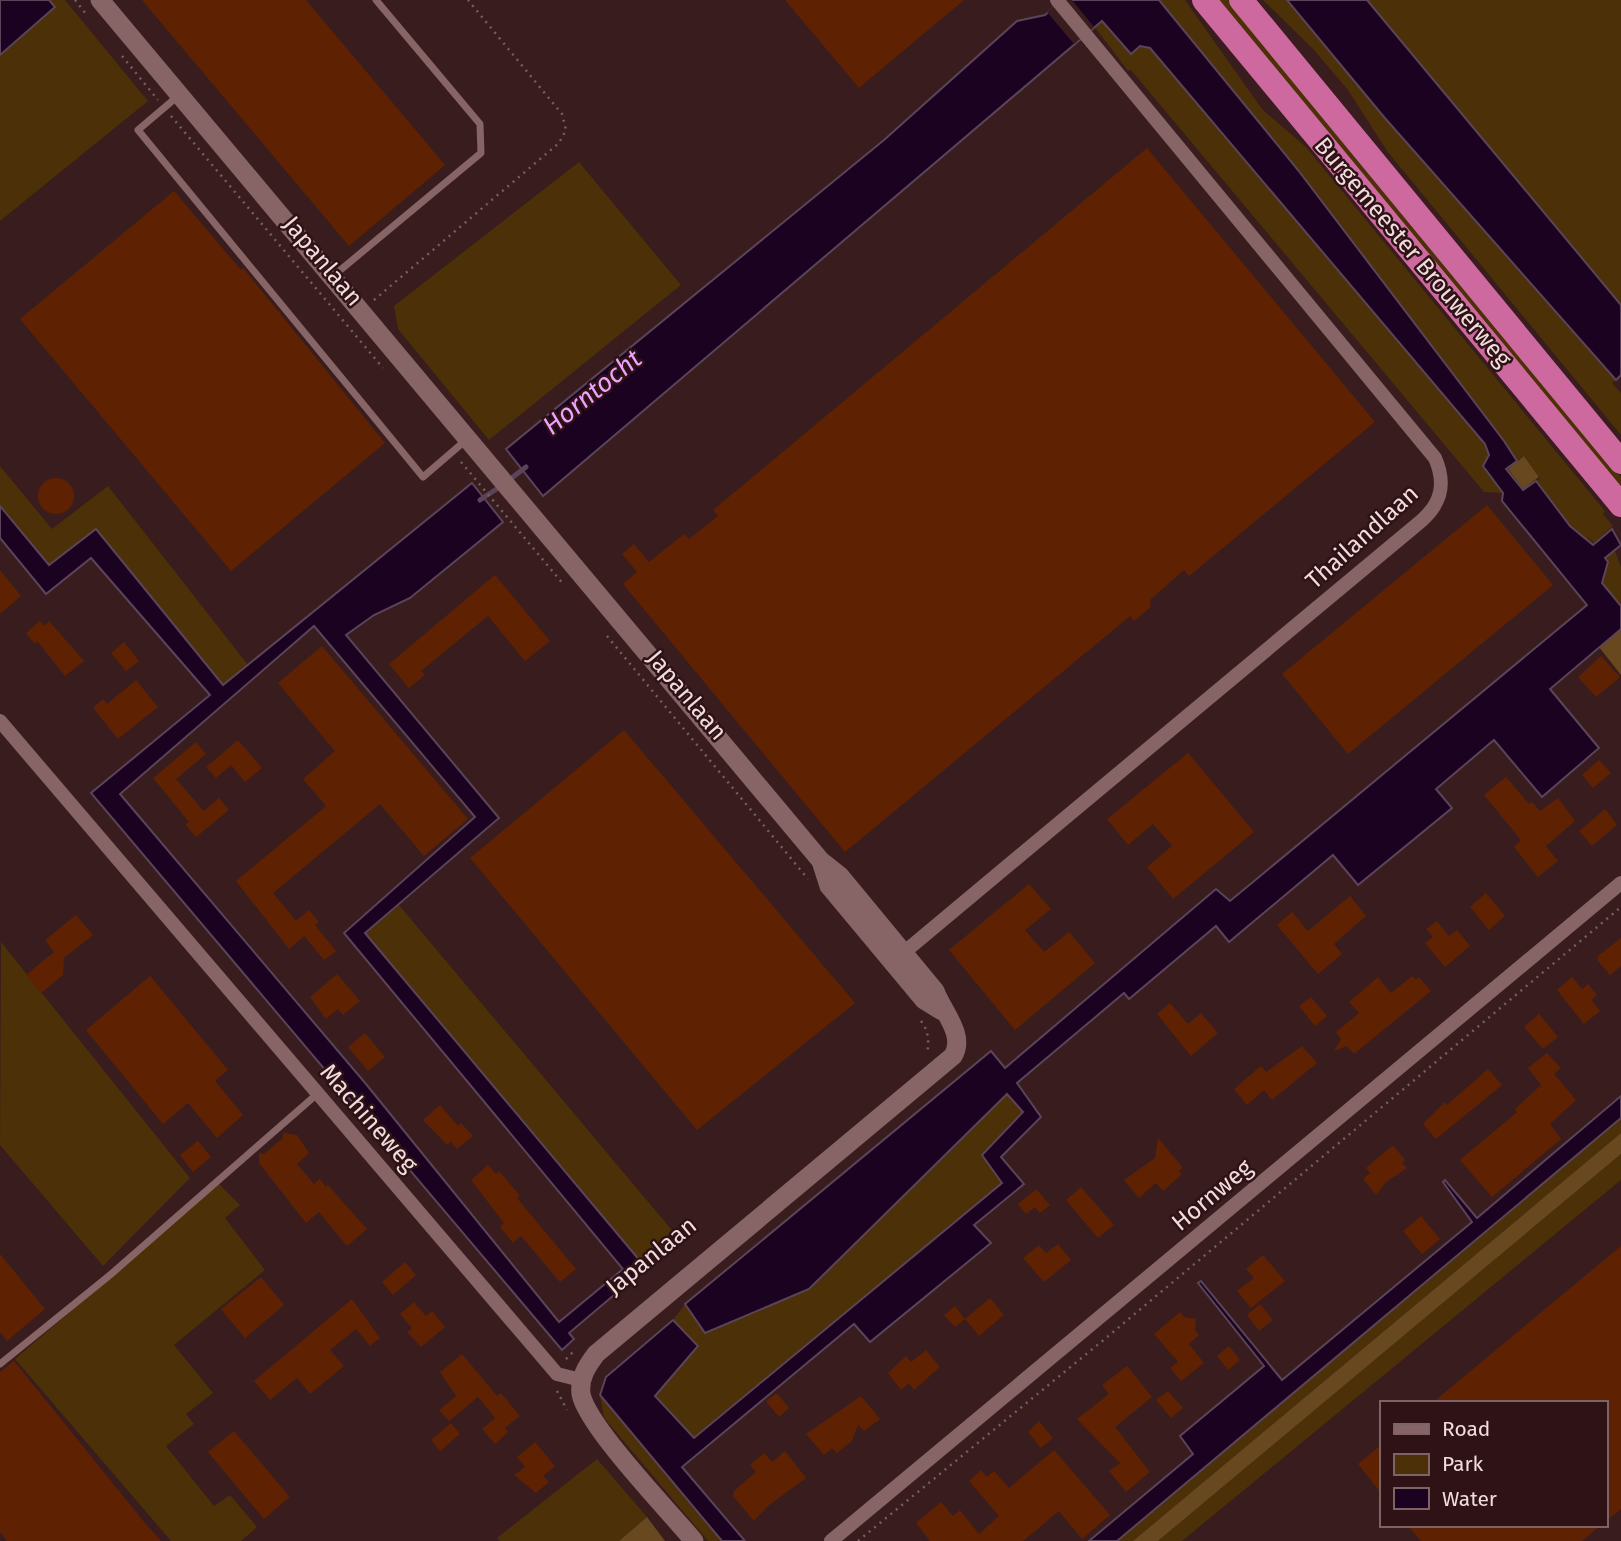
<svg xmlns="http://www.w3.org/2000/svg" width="1621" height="1541" viewBox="0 0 1621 1541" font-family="'Fira Sans',sans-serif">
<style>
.green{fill:#4c3007}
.forest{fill:#68481e}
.water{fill:#1b0221;stroke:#5b4459;stroke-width:2;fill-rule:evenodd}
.pier{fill:#391c1e}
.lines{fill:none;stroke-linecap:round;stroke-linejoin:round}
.stream{stroke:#5b4459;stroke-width:5}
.building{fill:#5e2203}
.path{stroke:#785e5f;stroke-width:2.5;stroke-dasharray:2 5;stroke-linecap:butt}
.lane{stroke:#876566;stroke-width:7}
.street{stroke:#876566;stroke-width:14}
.secondary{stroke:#876566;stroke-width:19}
.highway{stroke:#cd699f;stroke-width:24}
.labels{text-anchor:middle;stroke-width:5;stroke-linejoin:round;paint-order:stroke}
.street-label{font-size:24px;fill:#f1dddd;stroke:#2e1215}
.water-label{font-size:26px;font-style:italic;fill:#eea1fe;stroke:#2e1215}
</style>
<rect width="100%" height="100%" fill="#391c1e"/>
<path class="green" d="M49,0H65L148,101L0,221V55L55,7Z
M1159,0H1185L1262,109L1306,147L1605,511L1603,514L1613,526L1594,543L1585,534L1594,545L1570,526L1536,481L1540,478L1524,456L1517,461L1298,170Z
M1219,0H1229L1621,477V488Z
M1263,0H1287L1384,117L1616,380L1612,383L1621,393V435L1387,151L1348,90L1314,50Z
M1367,0H1621V305Z
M1102,21L1131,54L1140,46L1150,48L1485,444L1489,455L1484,467L1503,493L1484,492L1131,70L1128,71L1094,26Z
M579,162L681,285L489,440L398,329L394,306Z
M0,466L52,529L108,486L248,665L223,685L96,529L49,565L0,506Z
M1615,551L1621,567V606L1602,583L1608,562L1605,559Z
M399,905L681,1241L646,1268L365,933Z
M1,942L190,1178L103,1266L0,1145Z
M1008,1094L1024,1112L982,1155L1002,1183L694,1439L655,1396L697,1347L673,1320L685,1304L705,1333L809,1289Z
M1621,1118V1133L1133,1541H1117Z
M1621,1154V1180L1182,1541H1158Z
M219,1184L240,1205L225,1218L265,1270L174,1345L213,1393L186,1414L194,1424L166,1446L214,1506L230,1495L257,1527L241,1541H171L15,1359Z
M600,1395L722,1541H708L604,1418Z
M597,1459L647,1517L619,1541H500L497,1538Z"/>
<path class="forest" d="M1524,456L1539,477L1523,489L1508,469Z
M1621,629V675L1599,647Z
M1621,1133V1154L1158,1541H1133Z
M647,1517L665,1541H619Z"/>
<path class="water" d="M0,0H49L55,7L0,55Z
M1062,0H1159L1298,170L1504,441L1517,461L1506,469L1523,490L1536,481L1570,526L1593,545L1612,529L1621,545L1605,558L1608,562L1602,583L1621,606V629L1550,689L1599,748L1542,797L1494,740L1436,789L1452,808L1358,885L1333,855L1229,942L1216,926L1129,999L1124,993L1017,1083L1041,1117L1001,1157L1024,1184L974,1225L991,1243L870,1342L854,1324L682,1467L745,1541H722L600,1395L606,1377L673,1320L698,1346L655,1396L694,1438L1002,1183L982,1155L1023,1112L1007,1094L809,1289L705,1333L685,1304L991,1051L1005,1068L1216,889L1230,901L1587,605L1502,501L1503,493L1483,466L1489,455L1485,444L1150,48L1140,46L1131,54L1102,21L543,496L506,449L884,140L1017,21L1045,15Z
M1287,0H1367L1621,305V375L1616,380L1384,117Z
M472,483L503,522L410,598L374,615L346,635L499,818L365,933L646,1268L569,1333L574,1339L562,1350L91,793L210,695L91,558L46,594L0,538V506L49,565L96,529L223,685ZM314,626L475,817L344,933L623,1269L559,1322L366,1084L120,794Z
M1621,1096V1118L1117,1541H1089L1193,1454L1180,1436L1264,1366L1198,1283L1201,1281L1282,1380L1472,1222L1443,1182L1445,1180L1477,1218Z"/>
<path class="pier" d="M1061,0H1072L1094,27L1074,44L1047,12Z"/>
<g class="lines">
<path class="stream" d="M509,480L526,467
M480,500L501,486"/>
</g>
<path class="building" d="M142,0H306L445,165L349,246Z
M785,0H964L859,88Z
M1147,148L1375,422L1189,576L1184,570L1150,600L1151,607L1134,621L1130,616L845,852L623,584L637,572L622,554L634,544L649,562L684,534L689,539L718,516L713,510Z
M174,191L241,270L243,268L385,443L231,571L20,319Z
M38 496a18 18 0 1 1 36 0a18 18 0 1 1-36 0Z
M1487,505L1553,585L1348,754L1282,674Z
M0,570L21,596L0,614Z
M495,575L550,641L525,661L488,616L421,671L425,675L409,688L389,664Z
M40,621L44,626L49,621L84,661L65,676L38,642L34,643L26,633Z
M124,642L139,661L126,671L111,653Z
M322,646L468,819L424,856L380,804L273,893L296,921L309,910L319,922L315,925L336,951L324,960L304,936L289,949L236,881L326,806L303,779L335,751L278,683Z
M1601,656L1620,677L1596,697L1578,677Z
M136,680L158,707L118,739L93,708L103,699L107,704Z
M624,730L855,1003L697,1130L470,858Z
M238,740L262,768L245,782L231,765L216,778L206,767Z
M196,742L206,754L176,779L204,811L219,798L229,810L196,837L185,824L189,822L153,778Z
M1188,753L1254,832L1173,899L1147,867L1172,846L1153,824L1128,845L1107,819Z
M1599,760L1611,773L1593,788L1582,775Z
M1506,777L1529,804L1532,802L1540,811L1558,798L1575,821L1546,846L1558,861L1538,877L1514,847L1521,840L1484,795Z
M1605,809L1617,825L1592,846L1579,831Z
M1029,884L1051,909L1025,930L1044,952L1069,932L1095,963L1015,1030L949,950Z
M1486,893L1505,916L1489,930L1470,907Z
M1350,896L1366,916L1334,944L1342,954L1318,974L1277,925L1292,912L1308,931Z
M76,915L93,935L64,958L63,975L41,993L26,975L54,952L45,940Z
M1437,921L1449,936L1457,930L1470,946L1445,967L1425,943L1433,937L1426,929Z
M1621,938V966L1610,975L1598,961V956Z
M337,974L360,1001L343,1015L338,1009L326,1019L310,997Z
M150,976L228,1070L215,1081L243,1115L217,1138L188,1103L163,1124L86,1030Z
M1412,976L1416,980L1419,977L1431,991L1354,1054L1347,1046L1334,1051L1341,1039L1336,1032L1359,1013L1349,1002L1378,977L1391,993Z
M1572,977L1582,989L1588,984L1597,995L1591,1000L1600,1011L1584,1024L1557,990Z
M1311,997L1327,1016L1315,1026L1299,1006Z
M1170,1003L1188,1024L1201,1013L1218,1033L1191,1056L1157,1014Z
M1539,1014L1558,1037L1543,1049L1524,1027Z
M365,1033L385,1057L368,1071L348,1047Z
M1302,1046L1317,1063L1272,1100L1264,1090L1247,1105L1234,1089L1261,1066L1266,1072Z
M1547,1053L1561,1068L1554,1074L1576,1100L1550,1124L1561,1139L1492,1197L1460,1160L1517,1112L1515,1109L1541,1085L1528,1068Z
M1488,1069L1502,1085L1436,1139L1423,1124L1445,1102L1447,1105Z
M440,1105L458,1126L461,1123L473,1136L457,1149L451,1142L447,1145L423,1120Z
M283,1133L297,1135L309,1153L297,1164L314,1184L320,1179L326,1187L328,1185L367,1229L347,1246L319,1212L306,1223L259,1163V1153L264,1154L283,1138Z
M1158,1138L1183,1168L1179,1171L1182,1174L1163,1191L1156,1183L1139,1198L1124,1180L1155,1158Z
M198,1141L211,1157L193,1172L180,1155Z
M1393,1145L1405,1160L1402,1163L1407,1168L1386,1182L1376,1195L1363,1179L1370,1173L1366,1168Z
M488,1165L496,1174L499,1171L520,1196L517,1198L576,1269L560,1282L521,1236L513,1243L500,1227L504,1223L471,1180Z
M1081,1187L1114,1225L1098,1238L1066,1200Z
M1036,1189L1050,1205L1040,1213L1035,1207L1026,1214L1018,1204Z
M1421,1216L1440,1239L1422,1254L1403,1231Z
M1058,1244L1071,1260L1044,1282L1023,1258L1039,1245L1046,1253Z
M1621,1246V1509L1605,1522V1403H1432Z
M0,1254L45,1309L7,1341L0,1332Z
M1263,1255L1285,1281L1251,1308L1237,1291L1254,1278L1246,1269Z
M405,1262L416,1275L393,1295L382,1282Z
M261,1277L284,1305L245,1338L221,1309Z
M990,1298L1004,1315L979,1336L965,1319L955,1327L944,1315L955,1306L965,1319Z
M352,1299L380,1338L370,1346L356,1329L330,1350L344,1366L310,1394L297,1378L270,1400L254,1381Z
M414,1302L426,1316L432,1311L445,1327L421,1347L407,1332L412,1328L400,1314Z
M1260,1304L1273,1320L1259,1331L1247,1315Z
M1180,1312L1184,1317L1196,1319L1195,1330L1199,1335L1189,1344L1204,1363L1181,1381L1170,1368L1178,1362L1154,1334Z
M1229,1346L1240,1360L1228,1370L1217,1356Z
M926,1350L940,1367L914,1390L909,1383L901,1390L888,1373L906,1356L911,1362Z
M462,1354L497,1396L501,1393L520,1416L505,1428L508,1432L495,1444L482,1429L495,1418L478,1397L449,1421L439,1410L456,1396L440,1372Z
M14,1361L145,1523L161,1541H7L0,1532V1372Z
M1127,1366L1152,1397L1115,1427L1150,1472L1126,1492L1109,1471L1120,1463L1077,1419L1109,1394L1102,1385Z
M1168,1391L1183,1408L1171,1418L1156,1400Z
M777,1393L789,1408L779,1417L766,1401Z
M861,1396L880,1419L864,1431L858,1425L852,1441L837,1453L832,1448L824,1455L806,1434Z
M1039,1421L1053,1438L1041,1448L1028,1432Z
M451,1423L460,1434L440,1451L431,1440Z
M234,1431L290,1497L264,1519L208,1452Z
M535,1442L555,1466L543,1476L549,1482L536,1493L514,1475L525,1467L517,1457Z
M1381,1445V1493L1358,1464Z
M1054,1450L1110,1515L1082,1539L1059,1511L1023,1541H930L916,1523L941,1502L953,1516L960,1510L979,1534L999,1516L969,1481L981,1470L987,1477L994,1471L1009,1488Z
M785,1451L806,1478L768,1506L754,1521L733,1496L734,1491L756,1472L750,1465L764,1453L772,1462Z
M1407,1525H1601L1582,1541H1421Z"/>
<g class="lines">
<path class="path" d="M75,0L86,14
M122,56L158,100
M171,116L383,368
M374,300L559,143L566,130L562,114L468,0
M461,462L564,585
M607,636L808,879
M921,1021C929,1031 929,1042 927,1054
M566,1359L576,1349
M557,1391L567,1410
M858,1541L1112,1333L1621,907"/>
<path class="lane" d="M178,96L138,130L423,477L466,440
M332,277L481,153L480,124L376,0
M0,1364L110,1275L316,1095"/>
<path class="street" d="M0,721L557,1374L581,1380
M896,959L1421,521C1442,503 1446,483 1435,458L1057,0
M831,1541L1621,883"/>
<path class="secondary" d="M100,0L821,861L840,876L935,991C942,1011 966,1035 953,1056L596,1354C587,1366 579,1378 581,1394C587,1426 669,1511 694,1541
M821,861L829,886L924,1000L942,1011"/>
<path class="highway" d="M1204,0L1621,505
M1241,0L1621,462"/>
</g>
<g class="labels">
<g class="street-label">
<text transform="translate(1413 252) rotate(50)" y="8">Burgemeester Brouwerweg</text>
<text transform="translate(323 261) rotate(50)" y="8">Japanlaan</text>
<text transform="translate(1362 537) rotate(-42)" y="8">Thailandlaan</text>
<text transform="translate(687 695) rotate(50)" y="8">Japanlaan</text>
<text transform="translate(369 1118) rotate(49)" y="8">Machineweg</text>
<text transform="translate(1212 1195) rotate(-40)" y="8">Hornweg</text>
<text transform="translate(651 1256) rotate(-39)" y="8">Japanlaan</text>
</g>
<g class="water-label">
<text transform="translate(592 392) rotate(-39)" y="9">Horntocht</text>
</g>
</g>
<rect x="1380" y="1401" width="228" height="126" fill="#2e1215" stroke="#7c6365" stroke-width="2"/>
<rect x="1394" y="1424" width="35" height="10" fill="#876566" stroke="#7c6365" stroke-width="2"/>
<text x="1442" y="1436" font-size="21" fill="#f1dddd">Road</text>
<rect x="1394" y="1454" width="35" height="21" fill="#4c3007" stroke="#7c6365" stroke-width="2"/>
<text x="1442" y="1471" font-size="21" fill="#f1dddd">Park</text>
<rect x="1394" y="1488" width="35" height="21" fill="#1b0221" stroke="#7c6365" stroke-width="2"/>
<text x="1442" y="1506" font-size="21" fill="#f1dddd">Water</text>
</svg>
